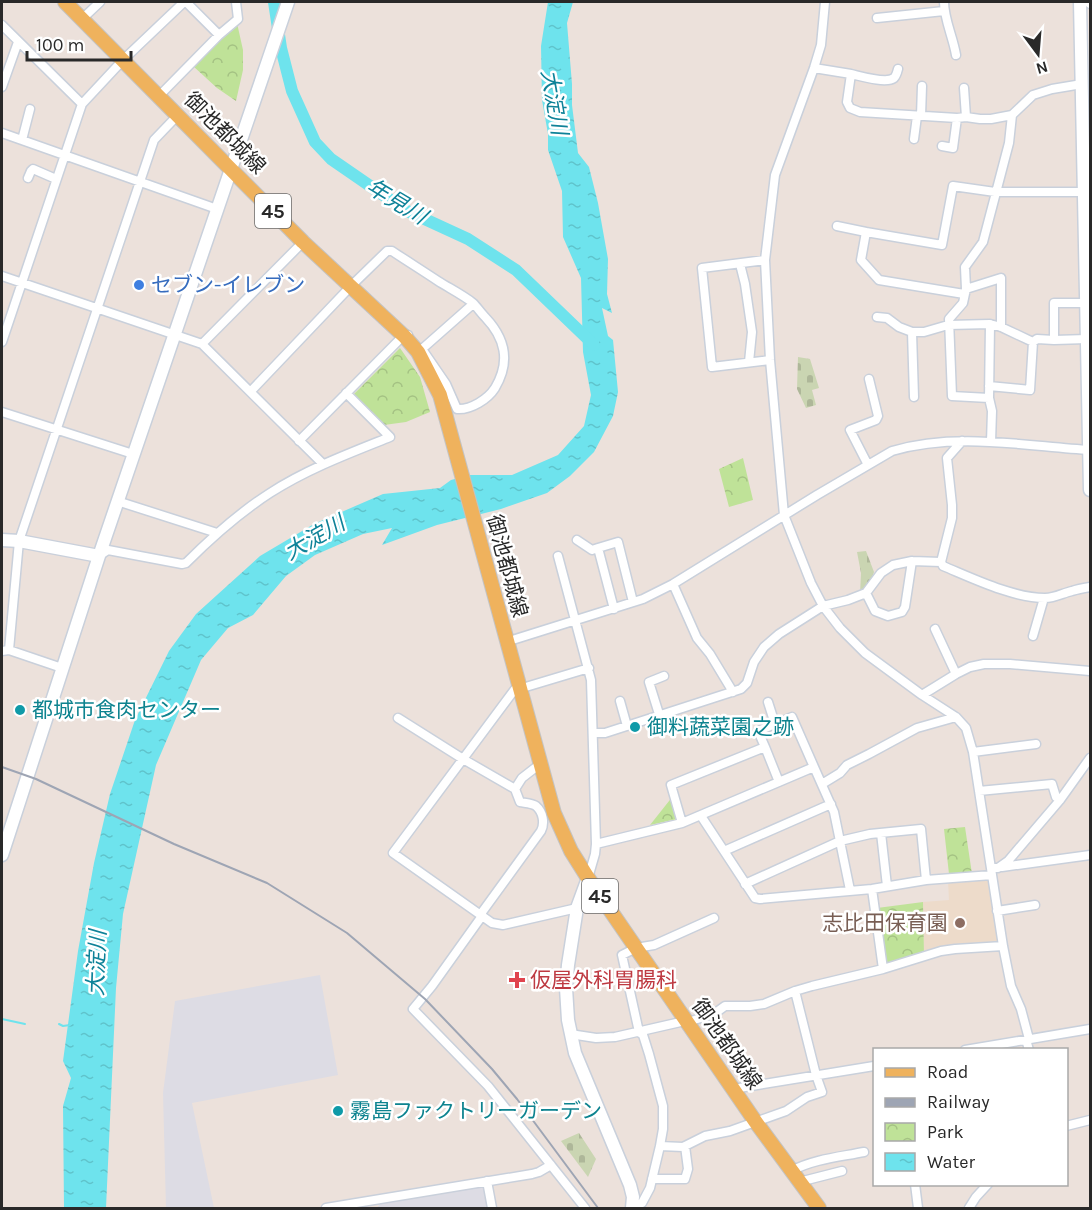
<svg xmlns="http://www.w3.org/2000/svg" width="1092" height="1210" viewBox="0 0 1092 1210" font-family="Karla,'Noto Sans JP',sans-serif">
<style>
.industrial{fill:#dddce4}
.education{fill:#eddbca}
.cemetery{fill:url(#cemetery-stones)}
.park{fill:url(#park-crowns)}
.water{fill:url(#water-ripples)}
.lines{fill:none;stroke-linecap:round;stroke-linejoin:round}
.stream{stroke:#6ee3ed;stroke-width:2}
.river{stroke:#6ee3ed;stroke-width:12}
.street-casing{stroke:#c9d0db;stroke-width:11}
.secondary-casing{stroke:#c9d0db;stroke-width:15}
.primary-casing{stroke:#c3c3c3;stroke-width:16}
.street{stroke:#fff;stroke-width:8}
.secondary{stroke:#fff;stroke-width:12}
.primary{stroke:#efb25d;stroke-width:14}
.rail{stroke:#9ea5b4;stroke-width:2}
.shop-dot{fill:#3f7fe0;stroke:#fff;stroke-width:2}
.culture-dot{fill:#0f9aa8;stroke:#fff;stroke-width:2}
.education-dot{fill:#8d6e63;stroke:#fff;stroke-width:2}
.health-dot{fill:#e0444e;stroke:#fff;stroke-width:2}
.labels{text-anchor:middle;stroke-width:5;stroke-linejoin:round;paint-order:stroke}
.shield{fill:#fff;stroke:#696969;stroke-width:1.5}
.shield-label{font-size:20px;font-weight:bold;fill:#292929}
.street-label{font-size:21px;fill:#292929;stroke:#fff}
.shop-label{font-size:21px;fill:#366cbe;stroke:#fff;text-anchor:start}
.culture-label{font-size:21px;fill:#0d838f;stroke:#fff;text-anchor:start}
.education-label{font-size:21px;fill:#785e54;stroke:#fff;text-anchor:end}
.health-label{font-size:21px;fill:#be3a42;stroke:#fff;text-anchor:start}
.water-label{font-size:22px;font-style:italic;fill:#0e8298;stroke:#fff}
</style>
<defs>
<pattern id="cemetery-stones" width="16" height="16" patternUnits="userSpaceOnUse" patternTransform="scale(1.5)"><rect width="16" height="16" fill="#cad5b2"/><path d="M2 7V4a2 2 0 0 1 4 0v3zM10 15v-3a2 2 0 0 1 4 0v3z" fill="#aeb799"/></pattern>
<pattern id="park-crowns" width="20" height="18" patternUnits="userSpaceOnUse" patternTransform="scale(1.5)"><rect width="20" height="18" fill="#bfe298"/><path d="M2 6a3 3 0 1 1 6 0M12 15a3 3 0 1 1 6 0" fill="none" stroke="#a4c283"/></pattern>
<pattern id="water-ripples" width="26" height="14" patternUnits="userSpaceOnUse" patternTransform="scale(1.5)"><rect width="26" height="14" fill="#6ee3ed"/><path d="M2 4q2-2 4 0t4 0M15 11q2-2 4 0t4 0" fill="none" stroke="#5fc3cb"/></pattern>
</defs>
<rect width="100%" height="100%" fill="#ece1db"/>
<path class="industrial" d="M320,975L338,1075L192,1103L214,1208H166L163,1093L175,1001Z
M483,1186L487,1208H377L380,1204Z"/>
<path class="education" d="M990,879L1000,943L924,954L923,902L949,900L948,881Z"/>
<path class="cemetery" d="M798,357L810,359L819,388L812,390L816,405L806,408L797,389Z
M866,551L874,572L869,587L860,594L861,573L857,552Z
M579,1133L596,1159L588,1177L561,1141Z"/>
<path class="park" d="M237,23L243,50V70L236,101L217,88L193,66Z
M400,348L420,377L430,412L406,422L384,425L353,395Z
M743,458L753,500L729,507L719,469Z
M673,796L677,819L650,825Z
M965,827L972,874H949L944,829Z
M923,902L924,954L886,966L877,908Z"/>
<path class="water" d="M548,2H573L567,23L572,84V105L578,153L589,167L598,203L608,259L607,294L612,313L602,308L608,336L613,340L618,392L613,416L594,452L570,476L547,493L501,509L437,525L382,545L392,528L363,534L315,555L286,576L253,615L228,628L201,660L156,765L123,914L116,988L106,1208H64L63,1106L71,1078L63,1061L78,951L94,863L110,794L135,720L169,651L196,614L260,556L314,524L383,494L440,488L451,480L470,475H512L558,455L584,426L591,395L583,352L581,278L563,237L562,191L548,150V134L542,100L541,46Z"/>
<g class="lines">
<path class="stream" d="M2,1019L25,1024
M59,1024L63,1026L70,1025"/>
<path class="river" d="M274,2L281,48L292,91L315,142L331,159L405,210L468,239L516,270L594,345"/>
<g class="street-casing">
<path id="street" d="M825,2L821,45L814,68L775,175L765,260L770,360L784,515L811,583L823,606L840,628L865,653L922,695L956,717L966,728L973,752L1003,946L1011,986L1021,1009L1029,1039L1027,1043L1029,1050
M944,2C944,19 953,37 956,55
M1087,2L1090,4
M877,18L944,11
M82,19L100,2
M2,25L82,104
M219,35L238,19L236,2
M814,68L851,74L847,102L850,108L860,112L957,118L966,117L980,119H991L1012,115L1033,95L1052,89L1082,84
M851,74C860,76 886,84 894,78C896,76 897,73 898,69
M2,87L18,42
M964,88L966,117
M159,96L219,35L186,2
M921,116L922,86
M2,133L217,209
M914,139L917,116
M22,140L30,109
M942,146L953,148L957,118
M28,178L31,171L33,169L56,179
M837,226L866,232
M765,260L702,268L712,367L770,360
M740,264L745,284L752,332L749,362
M2,276L202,344L323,464
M966,289L1001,278V327
M964,294L879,280L861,260L866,232L942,245L953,186L995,192H1084
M877,317L887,318L899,327L912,332H924L948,325L990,324L1001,327L1033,342L1037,339L1054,340L1087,339
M990,324L989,398L992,411L991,442
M912,332L914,397
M1054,340V303H1086
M2,342L82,104L123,60L184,2
M202,344L303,242
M989,386L1030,390L1033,342
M251,391L351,286L387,251H392C407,261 423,271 438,281C449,288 463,295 473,303C477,307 481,313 485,317C505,338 511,361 495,388C488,399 471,410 457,409L446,384L422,349L473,304
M989,398L952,396L949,319L963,303L966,289L965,267L983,242L1009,143L1012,115
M2,412L133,454
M299,441L404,335H408
M868,465L850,430L876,420L878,416L869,379
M117,501L217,533
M577,540L592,550L598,548L614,609
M598,548L618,542L633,602
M99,556L108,550L182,564L186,563C212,537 239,513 270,493C307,469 350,453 390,437L346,393
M558,556L591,680L596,844L595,854L588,878
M941,562L943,566C972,578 1013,598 1045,598C1055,598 1063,593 1072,591C1078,589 1084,588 1090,587
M673,584L697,638L710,654L733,692
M866,593L875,611L888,616L902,612L905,607L912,561
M935,629L956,674
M1033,636L1044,598
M506,642L643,599L673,584L817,495L892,451C956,432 1025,446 1090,450
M9,650L19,541L154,140L178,115
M2,651L9,650L62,668
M518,685L393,853L492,923L503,925L577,908
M519,689L589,668
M922,695L956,674L970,667L984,664H1010L1090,671
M620,701L627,726
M768,702L775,724
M659,714L649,682L664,676
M398,718L463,759L515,789L520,802C525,803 532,803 536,806C543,812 545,823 541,831L480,915
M593,733H605L741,689L747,683L754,662L764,647L779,634L823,606L848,600L866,593L881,573L893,565L912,561L941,562L952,518V505L947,458L962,441
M765,747L758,731L792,717L814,767
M973,752L1036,744
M822,784L840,773L847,765L869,754L917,728L956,717
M515,789L522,778L540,764
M979,791L1052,784L1056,797L1060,800
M701,816L755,898L760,899L872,889L926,880L992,875
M682,823L671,785L765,747L779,782
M881,833L887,886
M596,844L682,823L814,767L834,812L850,890
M724,851L831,804
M1002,867L1090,855
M991,868H998L1008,861L1060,800L1090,758
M745,884L840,841L870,834L921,829L926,880
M872,889L883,969
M997,911L1035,905
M482,916L432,986L413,1009L488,1086L585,1208
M570,1034L596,1038L615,1037L685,1021H691L714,1014L725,1006H750L764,1004L795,991L812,986L883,969L941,951L955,949L1003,946
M965,1050L1090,1029
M733,1089L874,1066
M1066,1126L1090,1120
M660,1146L683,1147L705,1136L730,1131L786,1111L807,1097L822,1092L816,1075L795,991
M791,1171C814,1159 839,1157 864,1152
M652,1179H685L688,1169L685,1146
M487,1181L492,1208
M799,1182L842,1171
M915,1184L918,1208
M632,1207L642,1203L650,1188L660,1146L663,1129V1106L649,1054L643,1035L639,1032L622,955L636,948L654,945L714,918
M326,1208L532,1174L539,1172L551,1165
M969,1208L976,1197L988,1184"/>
</g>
<g class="secondary-casing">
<path id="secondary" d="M1080,2L1090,490
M2,540L19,541L99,556
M2,855L99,556L288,2
M588,878L577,908L568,965L566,988L568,1020L575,1053L630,1185L633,1197L632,1208"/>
</g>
<g class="primary-casing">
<path id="primary" d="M65,2L303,242L405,337L418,352L440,395L554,813L571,851L588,878L755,1121L819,1208"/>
</g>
<use href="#street" class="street"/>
<use href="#secondary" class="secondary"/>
<use href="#primary" class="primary"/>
<path class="rail" d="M2,767L36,779L174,844L267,883L347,933L425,999L492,1069L517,1099L598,1208"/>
</g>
<circle class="shop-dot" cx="139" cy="285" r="6"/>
<g class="culture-dot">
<circle cx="20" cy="710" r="6"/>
<circle cx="635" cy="727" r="6"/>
<circle cx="338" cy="1111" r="6"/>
</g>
<circle class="education-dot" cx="960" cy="923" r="6"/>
<path class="health-dot" d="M514 971h6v6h6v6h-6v6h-6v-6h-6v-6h6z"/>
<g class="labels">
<g class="shield">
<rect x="255" y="194" width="36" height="34" rx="4.5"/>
<rect x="582" y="879" width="36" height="34" rx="4.5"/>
</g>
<g class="shield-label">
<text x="273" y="218">45</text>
<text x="600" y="903">45</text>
</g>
<g class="street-label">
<text transform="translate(225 133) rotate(45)" y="7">御池都城線</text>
<text transform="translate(507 566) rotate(75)" y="7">御池都城線</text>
<text transform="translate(727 1044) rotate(55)" y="7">御池都城線</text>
</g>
<g class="shop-label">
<text x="151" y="292">セブン-イレブン</text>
</g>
<g class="culture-label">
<text x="32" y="717">都城市食肉センター</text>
<text x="647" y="734">御料蔬菜園之跡</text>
<text x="350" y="1118">霧島ファクトリーガーデン</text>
</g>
<g class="education-label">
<text x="948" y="930">志比田保育園</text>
</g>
<g class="health-label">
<text x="530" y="987">仮屋外科胃腸科</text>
</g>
<g class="water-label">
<text transform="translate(555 102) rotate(80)" y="8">大淀川</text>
<text transform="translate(397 201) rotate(31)" y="8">年見川</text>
<text transform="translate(314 537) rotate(-30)" y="8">大淀川</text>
<text transform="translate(96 963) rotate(-88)" y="8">大淀川</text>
</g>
</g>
<rect width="1092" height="1210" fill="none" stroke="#292929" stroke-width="6"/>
<rect x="873" y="1048" width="195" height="138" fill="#ffffff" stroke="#a9a9a9" stroke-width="1.5"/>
<rect x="885" y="1068" width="30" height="9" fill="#efb25d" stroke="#a9a9a9" stroke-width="1.5"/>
<text x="927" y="1078" font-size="18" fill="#292929">Road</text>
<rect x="885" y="1098" width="30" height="9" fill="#9ea5b4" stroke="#a9a9a9" stroke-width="1.5"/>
<text x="927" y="1108" font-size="18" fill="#292929">Railway</text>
<rect x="885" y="1123" width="30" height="18" fill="url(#park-crowns)" stroke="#a9a9a9" stroke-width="1.5"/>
<text x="927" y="1138" font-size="18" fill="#292929">Park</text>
<rect x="885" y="1153" width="30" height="18" fill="url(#water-ripples)" stroke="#a9a9a9" stroke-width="1.5"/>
<text x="927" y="1168" font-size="18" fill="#292929">Water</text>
<g transform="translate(1038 54) rotate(164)" stroke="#ffffff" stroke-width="4.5" paint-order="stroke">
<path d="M0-4.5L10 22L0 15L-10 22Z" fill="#292929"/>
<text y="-9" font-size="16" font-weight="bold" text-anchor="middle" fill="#292929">N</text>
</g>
<path d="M27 51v9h104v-9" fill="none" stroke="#292929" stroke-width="3"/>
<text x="36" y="51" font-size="18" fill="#292929" stroke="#ffffff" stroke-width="4.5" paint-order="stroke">100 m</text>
</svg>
